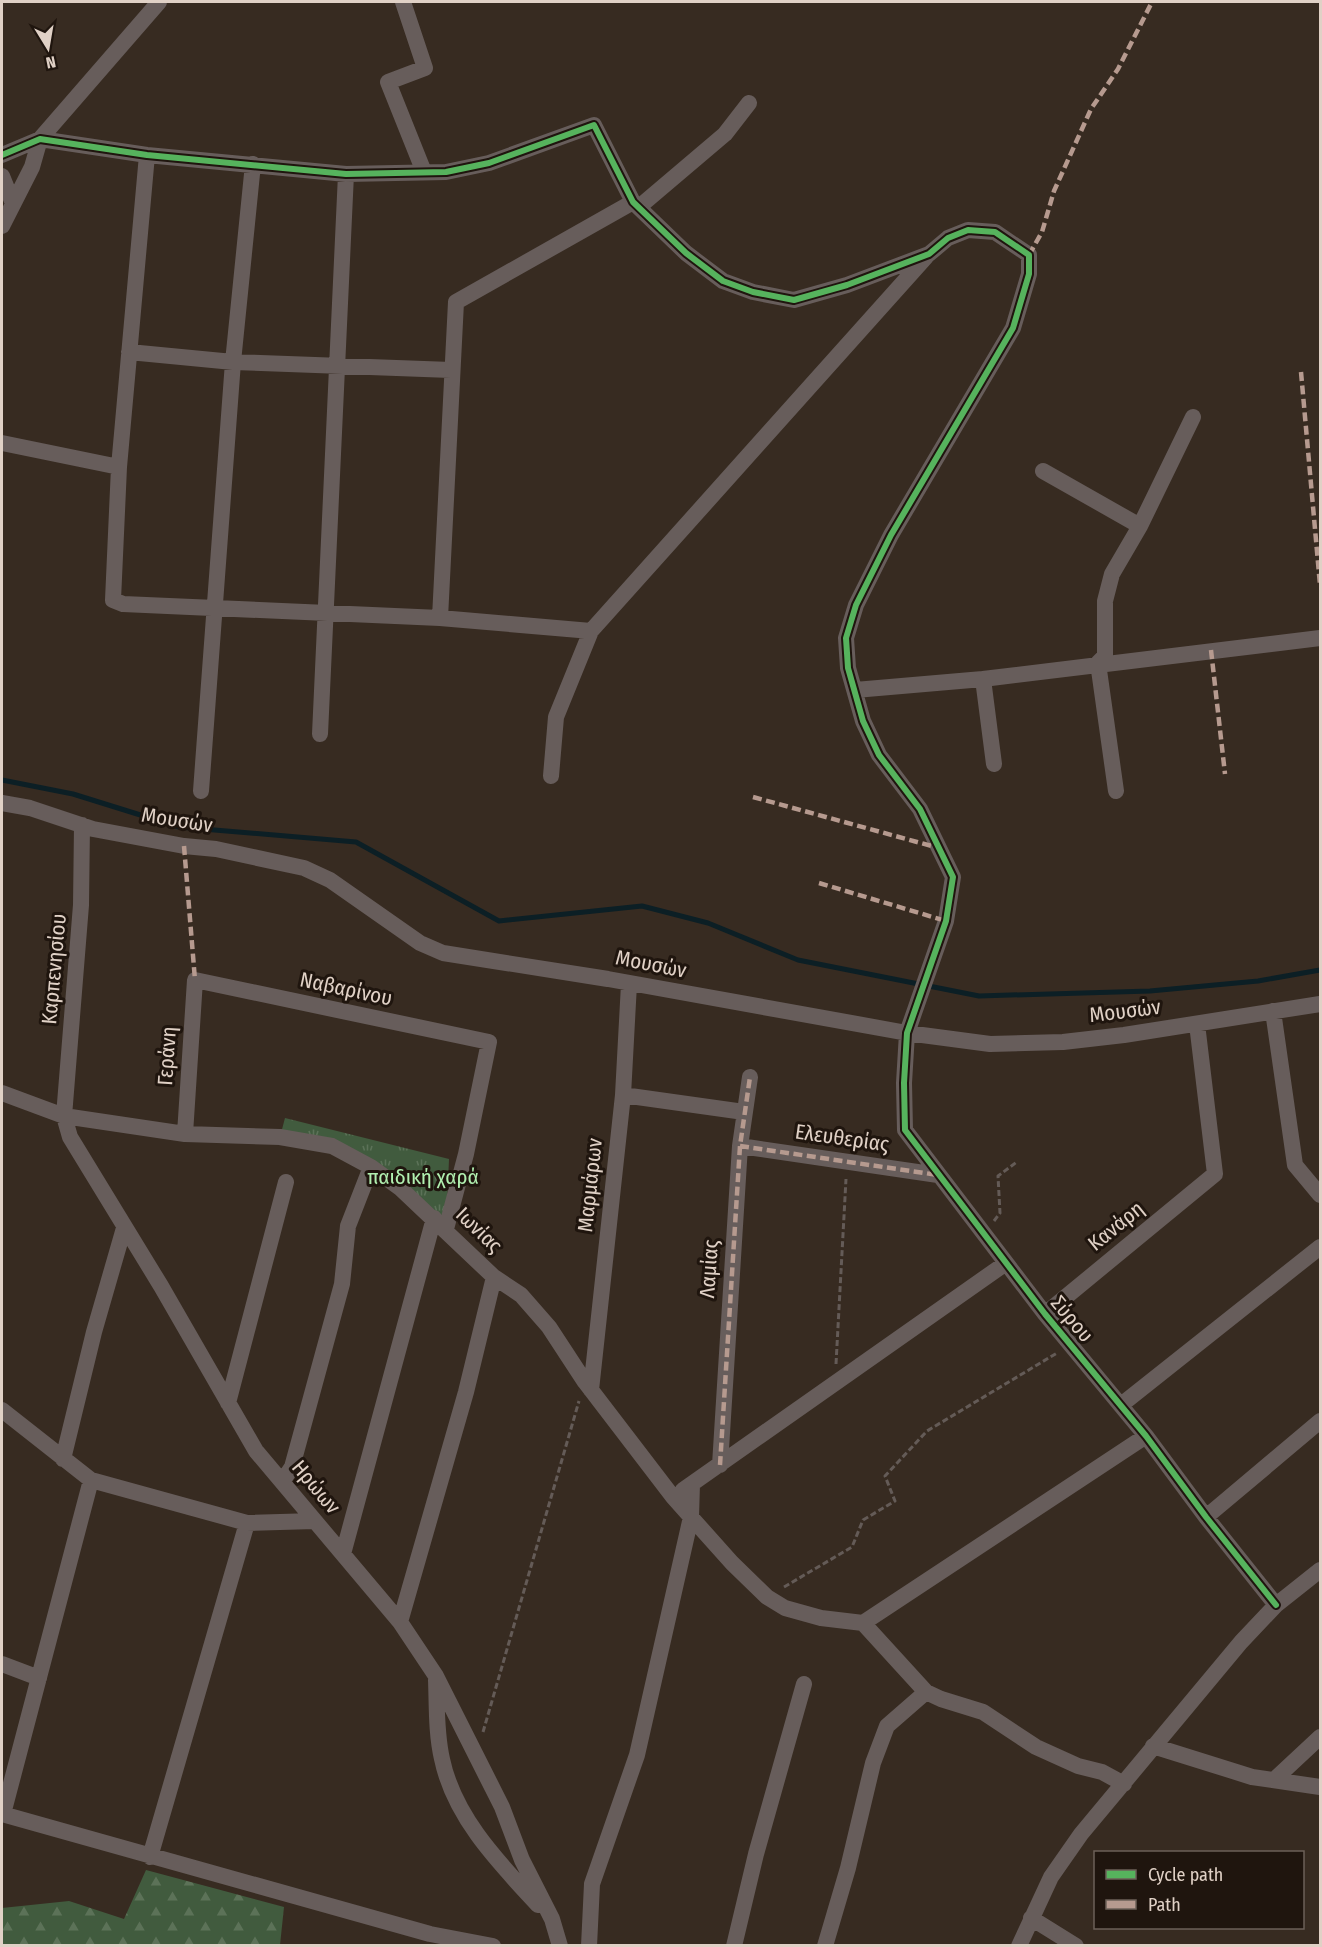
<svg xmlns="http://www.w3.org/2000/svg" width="1322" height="1947" viewBox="0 0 1322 1947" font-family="'Fira Sans Condensed',sans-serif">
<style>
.forest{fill:url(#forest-firs)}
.park{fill:url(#park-tufts)}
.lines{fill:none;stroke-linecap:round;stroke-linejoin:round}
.stream{stroke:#0c1f25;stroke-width:5}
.path{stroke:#645b57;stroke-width:3;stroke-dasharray:6 3;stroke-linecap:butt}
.minor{stroke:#675d5b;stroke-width:16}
.quiet{stroke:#b69a8f;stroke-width:4.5;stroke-dasharray:9 4.5;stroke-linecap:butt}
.cycleway-casing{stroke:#1f150e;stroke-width:10}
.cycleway{stroke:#56b35d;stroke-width:6}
.labels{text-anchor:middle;stroke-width:6;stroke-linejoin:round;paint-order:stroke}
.street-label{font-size:21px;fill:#e0d1c6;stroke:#1f150e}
.park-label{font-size:21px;fill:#b1f0b0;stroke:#1f150e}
</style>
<defs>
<pattern id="forest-firs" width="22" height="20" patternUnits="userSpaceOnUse" patternTransform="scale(1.5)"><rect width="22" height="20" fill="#415b3e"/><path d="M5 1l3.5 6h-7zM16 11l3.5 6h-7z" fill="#5c7258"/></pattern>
<pattern id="park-tufts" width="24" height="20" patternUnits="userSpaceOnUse" patternTransform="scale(1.5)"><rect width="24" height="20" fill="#415b3e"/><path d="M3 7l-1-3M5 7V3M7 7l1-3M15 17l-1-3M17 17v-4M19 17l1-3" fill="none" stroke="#5c7258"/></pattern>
</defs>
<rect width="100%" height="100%" fill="#372b21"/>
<path class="forest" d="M146,1870L284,1907L280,1945H2V1908L69,1901L124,1919Z"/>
<path class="park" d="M285,1118L449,1159L446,1229L371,1167L280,1137Z"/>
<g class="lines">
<path class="stream" d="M2,780L73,794L179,827L356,842L499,921L642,906L708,923L798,960L979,996L1150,991L1258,981L1320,970"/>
<path class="path" d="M994,1221L1000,1213L998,1176L1018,1161
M836,1364L846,1179
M784,1587L852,1547L863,1520L895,1501L885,1476L927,1431L1057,1353
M483,1732L579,1401"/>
<path class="minor" d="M403,2L425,68L388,82L424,172
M2,155L40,139L147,155L346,174L446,172L489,163L594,125L633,202L686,253L723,281L753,292L794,300L847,285L929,254L948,238L968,230L995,232L1029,255V274L1013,328L891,535L856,605L846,638L848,668L863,721L879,755L920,809L953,877L946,921L907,1033L904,1083L905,1130L1045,1314L1146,1436L1206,1517L1276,1605
M147,155L119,467L113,600L123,604L440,618L591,631
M2,176L12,201
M639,207L725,134L749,103
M2,226L32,167L40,139L159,2
M129,352L233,362L451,370
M2,443L119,467
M1043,471L1140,526
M440,618L456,302L633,202
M983,679L994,764
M855,690L983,679L1320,638
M320,734L346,174
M551,776L556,717L591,631L926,257
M201,791L233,362L253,164
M1116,791L1098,663L1105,656V601L1112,574L1140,526L1193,417
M2,803L30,808L93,829L184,846L216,849L304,868L330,880L420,943L443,953L608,979L907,1033L990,1044L1063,1042L1124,1035L1320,1004
M82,825L81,905L64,1116L185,1134L280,1137L332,1146L371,1167L400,1188L494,1277L521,1295L549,1327L585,1382L673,1497L732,1563L767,1597L785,1608L821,1618L863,1623L1146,1436
M1273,1011L1295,1165L1320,1195
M2,1093L64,1116L70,1137L161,1286L256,1451L400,1622L436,1676L502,1807L522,1860L552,1919L560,1946
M623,1095L744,1112
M185,1134L195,980L489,1042L466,1154L446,1229
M740,1146L938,1175
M1045,1314L1215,1174L1197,1024
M591,1390L623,1095L629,984
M228,1403L286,1182
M1121,1405L1320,1247
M2,1410L91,1480L247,1523L315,1521
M63,1459L94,1332L124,1228
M720,1465L740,1146L750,1077
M282,1482L292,1467L342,1284L348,1226L371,1167
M683,1490L1006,1263
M1206,1517L1320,1421
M343,1554L434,1218
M400,1622L466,1392L494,1277
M863,1623L926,1692L941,1699L983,1712L1036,1747L1078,1766L1102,1772L1124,1784
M2,1664L39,1678
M436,1680C437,1706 436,1733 442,1759C454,1817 499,1863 538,1905
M1153,1746L1252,1777L1320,1787
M1276,1778L1320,1737
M2,1814L430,1934L493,1946
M3,1814L91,1480
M150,1857L247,1523
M1031,1918L1076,1946
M589,1946L592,1884L637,1755L691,1517L692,1484
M734,1946L756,1854L804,1684
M825,1946L848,1868L873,1763L887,1726L926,1692
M1019,1946L1051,1877L1081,1834L1241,1642L1276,1605L1320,1570"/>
<path class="quiet" d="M1029,255L1042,232L1054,191L1091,109L1118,69L1152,2
M1301,372L1320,585
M1211,650L1225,774
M753,797L939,848
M184,846L195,980
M819,883L946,921
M740,1146L938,1175
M720,1465L740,1146L750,1077"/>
<g class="cycleway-casing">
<path id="cycleway" d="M2,155L40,139L147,155L346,174L446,172L489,163L594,125L633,202L686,253L723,281L753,292L794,300L847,285L929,254L948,238L968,230L995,232L1029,255V274L1013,328L891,535L856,605L846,638L848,668L863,721L879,755L920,809L953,877L946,921L907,1033L904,1083L905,1130L1045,1314L1146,1436L1206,1517L1276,1605"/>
</g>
<use href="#cycleway" class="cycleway"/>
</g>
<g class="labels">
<g class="street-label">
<text transform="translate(177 820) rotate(9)" y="7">Μουσών</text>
<text transform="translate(651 964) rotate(11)" y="7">Μουσών</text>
<text transform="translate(54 969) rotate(-85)" y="7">Καρπενησίου</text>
<text transform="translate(346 989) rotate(12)" y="7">Ναβαρίνου</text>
<text transform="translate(1125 1011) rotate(-7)" y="7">Μουσών</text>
<text transform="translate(167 1056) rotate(-86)" y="7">Γεράνη</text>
<text transform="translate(842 1138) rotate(8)" y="7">Ελευθερίας</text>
<text transform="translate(590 1185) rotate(-84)" y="7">Μαρμάρων</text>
<text transform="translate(1116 1226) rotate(-39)" y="7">Κανάρη</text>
<text transform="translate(479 1230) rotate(44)" y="7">Ιωνίας</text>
<text transform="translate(709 1269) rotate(-86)" y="7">Λαμίας</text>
<text transform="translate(1072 1319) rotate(50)" y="7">Σύρου</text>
<text transform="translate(316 1487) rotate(50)" y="7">Ηρώων</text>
</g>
<g class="park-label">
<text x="423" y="1184">παιδική χαρά</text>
</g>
</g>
<rect width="1322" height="1947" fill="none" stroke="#e0d1c6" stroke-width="6"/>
<rect x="1094" y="1851" width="210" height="78" fill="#1f150e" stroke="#6c6058" stroke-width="1.5"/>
<rect x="1106" y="1870" width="30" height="9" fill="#56b35d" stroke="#6c6058" stroke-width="1.5"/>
<text x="1148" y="1881" font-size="18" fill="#e0d1c6">Cycle path</text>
<rect x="1106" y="1900" width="30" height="9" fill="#b69a8f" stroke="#6c6058" stroke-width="1.5"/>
<text x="1148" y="1911" font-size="18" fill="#e0d1c6">Path</text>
<g transform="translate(48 48) rotate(169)" stroke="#1f150e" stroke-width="4.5" paint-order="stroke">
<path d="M0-4.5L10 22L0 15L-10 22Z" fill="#e0d1c6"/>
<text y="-9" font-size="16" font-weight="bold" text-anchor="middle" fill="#e0d1c6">N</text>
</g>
</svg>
